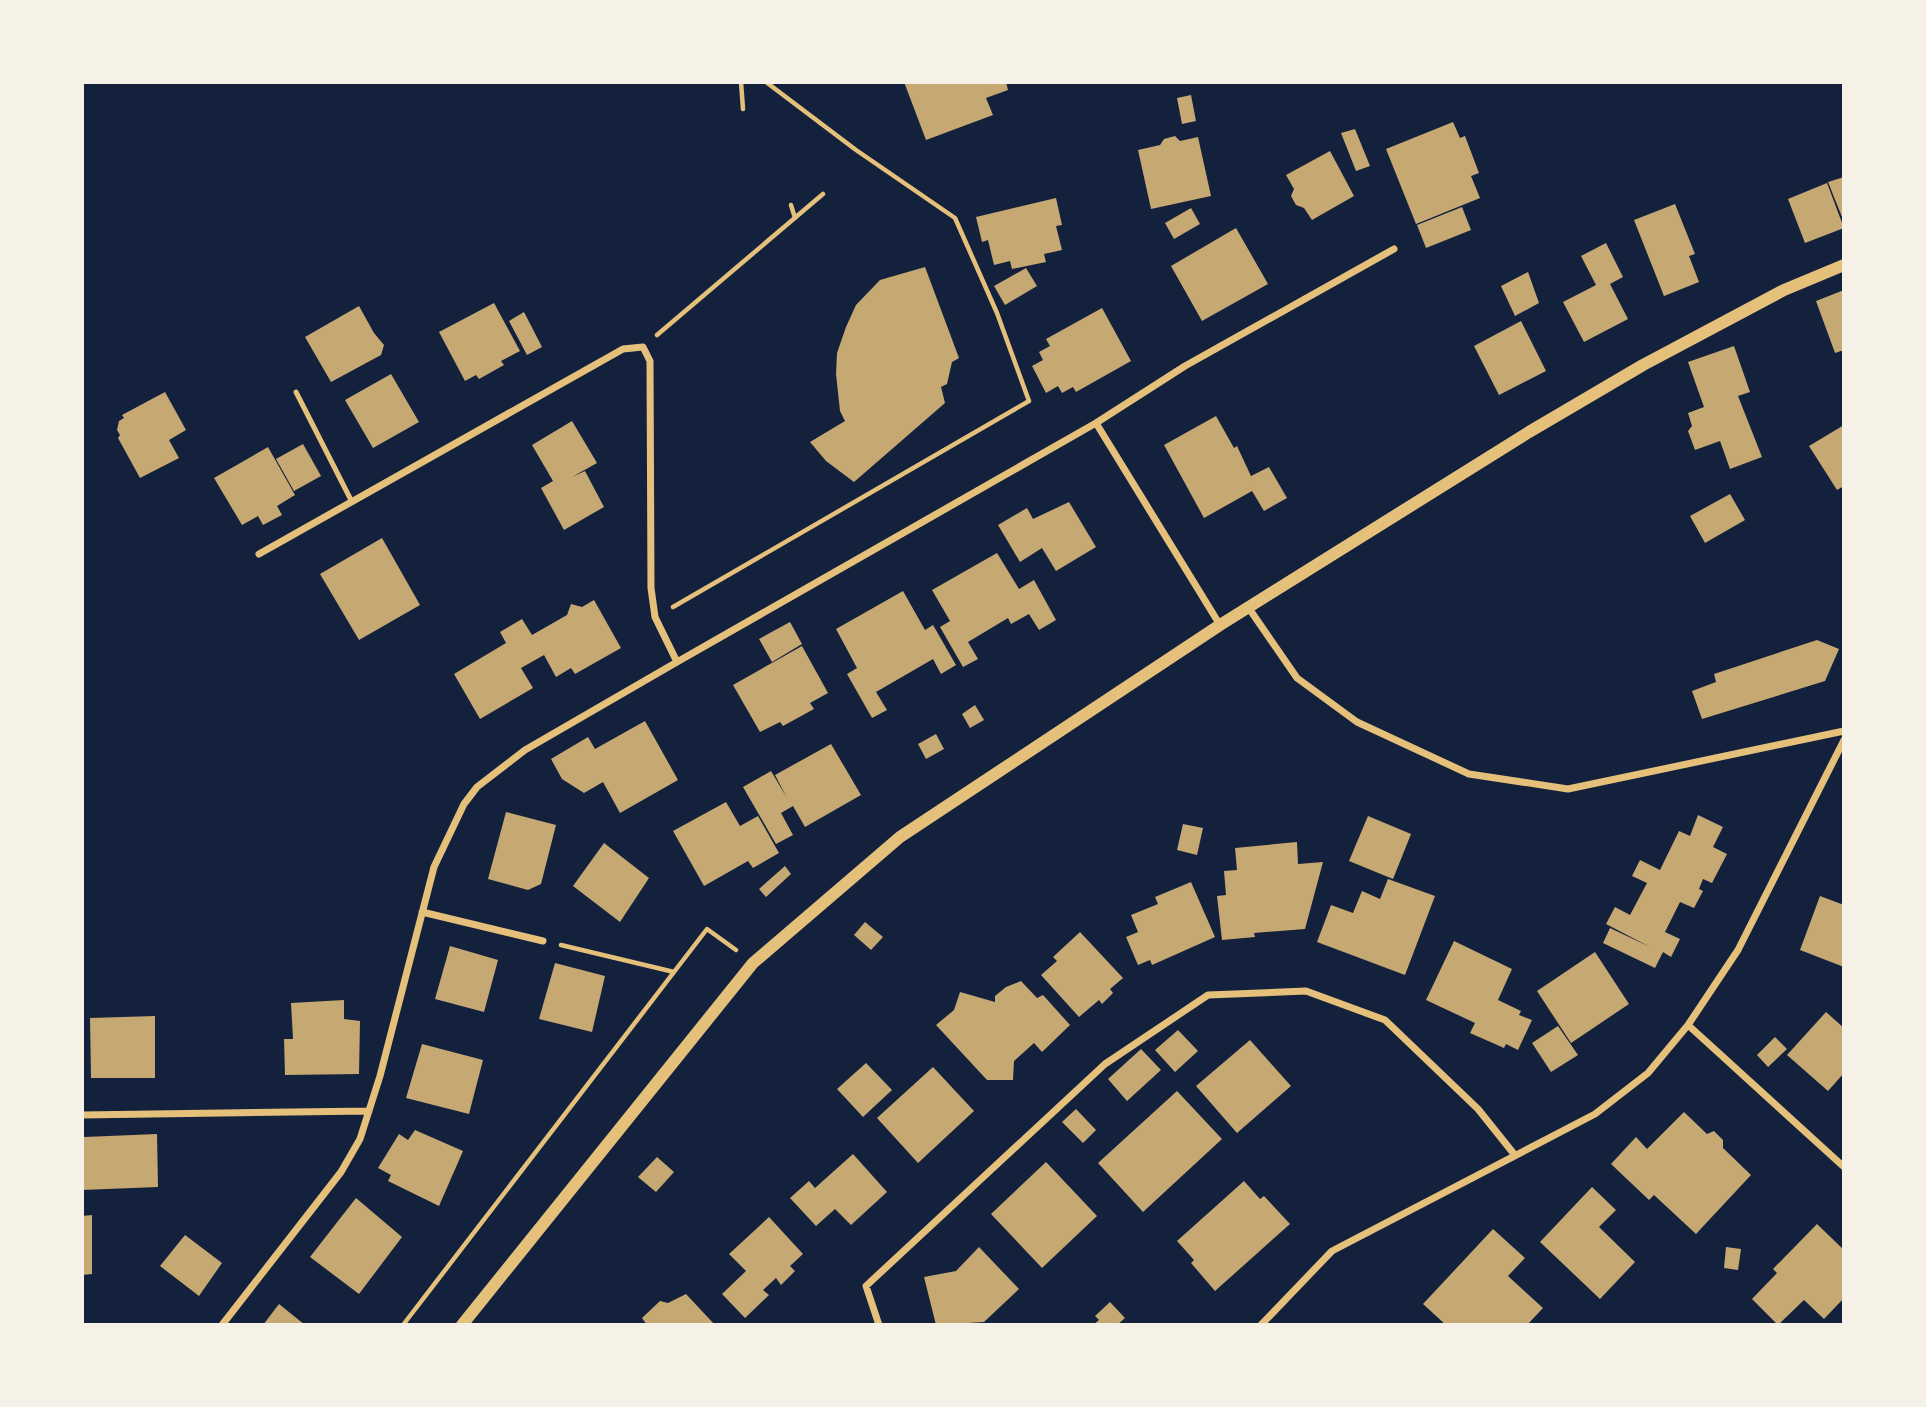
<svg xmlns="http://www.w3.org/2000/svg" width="1926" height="1407" viewBox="0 0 1926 1407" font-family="Figtree,sans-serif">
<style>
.building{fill:#c6a872}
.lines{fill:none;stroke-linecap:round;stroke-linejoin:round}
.path{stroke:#e5c07b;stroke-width:4.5}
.service{stroke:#e5c07b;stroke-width:5}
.minor{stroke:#e5c07b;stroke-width:7}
.tertiary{stroke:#e5c07b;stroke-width:12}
</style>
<rect width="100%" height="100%" fill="#14213d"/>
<path class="building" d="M904,82H1006L1008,90L986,98L993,115L926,140Z
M1191,95L1196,121L1182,124L1177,98Z
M1453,122L1460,138L1465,136L1479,173L1471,176L1480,198L1416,224L1386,149Z
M1355,129L1370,166L1356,171L1341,133Z
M1175,136L1180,141L1198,137L1211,196L1151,209L1138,150L1160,145L1164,139Z
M1330,151L1354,196L1312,220L1304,208L1296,205L1291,196L1294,189L1286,175Z
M1844,177V222L1828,182Z
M1827,183L1844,228L1805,243L1788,199Z
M1056,198L1062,225L1056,226L1062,250L1044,254L1046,262L1012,269L1010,261L994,265L988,240L982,242L976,217Z
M1675,204L1695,254L1689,256L1699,282L1664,296L1634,220Z
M1462,207L1471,230L1426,248L1417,225Z
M1191,208L1200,224L1174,239L1165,223Z
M1236,228L1268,284L1202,321L1171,266Z
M1606,243L1623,277L1610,284L1628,319L1584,342L1563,302L1596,285L1581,256Z
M925,267L959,358L952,362L947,384L941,387L945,403L854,482L826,461L810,442L845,421L840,411L836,374L837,353L846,327L856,305L880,280Z
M1026,268L1037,286L1005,305L994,286Z
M1528,272L1539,303L1515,316L1501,286Z
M1844,290V350L1835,353L1816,301Z
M494,303L520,351L501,361L504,365L479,379L476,375L465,381L439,332Z
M359,306L374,333L384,345L381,355L331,382L305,337Z
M1102,308L1131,361L1076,392L1073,387L1062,393L1058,386L1046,393L1032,366L1043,360L1039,352L1050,346L1046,339Z
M524,312L542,347L527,355L509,321Z
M1521,321L1546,371L1499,395L1474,346Z
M1734,346L1750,392L1738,396L1762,457L1730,469L1720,441L1695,450L1688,431L1692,426L1688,413L1704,407L1688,362Z
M391,374L419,422L373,448L345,400Z
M165,392L186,430L169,440L179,458L140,478L118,438L120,435L117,430L119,421L124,418L122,415Z
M1216,416L1234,448L1237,446L1257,489L1251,476L1269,467L1287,498L1264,511L1252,491L1204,518L1164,445Z
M572,421L597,463L572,477L585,471L604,507L564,530L541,488L553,481L532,445Z
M1844,425V486L1837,490L1809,446Z
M303,444L321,476L294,491L276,459Z
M268,447L295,495L277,506L282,515L263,525L258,516L242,525L214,478Z
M1730,494L1745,520L1705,543L1690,516Z
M1069,502L1096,547L1056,571L1042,548L1020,562L998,525L1027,508L1033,519Z
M382,538L420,605L359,640L320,574Z
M997,553L1019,589L1034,580L1056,620L1039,630L1029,614L1011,624L1008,618L968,642L978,659L963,667L940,627L950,621L932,590Z
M903,591L925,630L933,625L956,665L941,674L933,659L876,692L887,710L872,718L847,674L857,668L836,629Z
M594,600L621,648L575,674L571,668L556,677L544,655L521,668L533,688L480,719L454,674L506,643L500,632L522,619L532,635L567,615L571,604L582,607Z
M790,622L802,644L772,662L759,639Z
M1817,640L1839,649L1825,681L1702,719L1692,691L1716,682L1714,674Z
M802,646L828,693L810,703L814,709L783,726L780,722L760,732L733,685Z
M975,705L984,720L970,728L962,714Z
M645,721L678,780L620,813L603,782L584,793L562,779L551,759L588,737L595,749Z
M936,734L944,749L926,759L918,744Z
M831,744L861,795L805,827L793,806L781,813L793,835L776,844L743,787L771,771L787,798L775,775Z
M726,802L740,826L758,816L779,853L753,868L748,861L704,886L673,831Z
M506,812L556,825L541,884L528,890L488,879Z
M1698,815L1723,827L1713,847L1727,854L1712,883L1703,879L1699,889L1703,891L1694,908L1680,902L1665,932L1680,939L1671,957L1663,952L1655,968L1603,943L1610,928L1650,947L1606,924L1615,907L1630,915L1647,883L1632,876L1640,860L1660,870L1679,831L1690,836Z
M1368,816L1411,834L1393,879L1349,861Z
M1183,824L1203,828L1197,855L1177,850Z
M1297,842L1298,864L1323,862L1305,929L1254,933L1255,937L1222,940L1217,896L1226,895L1224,871L1237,870L1235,848Z
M604,843L649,878L620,922L573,886Z
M785,866L791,874L766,897L759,889Z
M1388,879L1435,896L1405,975L1317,942L1331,905L1353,913L1362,891L1380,899Z
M1191,882L1215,937L1152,965L1150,960L1138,965L1126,937L1138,932L1131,915L1158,904L1155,897Z
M1820,896L1844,905V967L1800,950Z
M865,922L883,937L871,950L854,935Z
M1080,932L1123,978L1110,989L1113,993L1102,1004L1099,1000L1079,1017L1041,975L1057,961L1053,957Z
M1454,941L1512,969L1498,1000L1521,1011L1519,1015L1532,1020L1518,1050L1506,1044L1504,1048L1470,1033L1475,1023L1426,1000Z
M450,946L498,960L484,1012L435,999Z
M1595,952L1629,1004L1571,1043L1537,991Z
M555,963L605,976L592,1032L539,1019Z
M1021,981L1037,998L1043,995L1070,1025L1042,1052L1034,1043L1014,1061L1013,1080H987L936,1025L954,1010L960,992L995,1002V996L1006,987Z
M344,1000V1019L360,1021L359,1074L285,1075L284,1039H293L291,1003Z
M1826,1012L1844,1028V1073L1828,1091L1787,1055Z
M155,1016V1078H91L90,1018Z
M1558,1026L1578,1055L1551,1072L1532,1043Z
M1178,1030L1198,1051L1175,1072L1155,1050Z
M1775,1037L1787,1049L1768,1067L1757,1055Z
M1250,1040L1291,1086L1237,1133L1196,1086Z
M422,1044L483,1060L469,1114L406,1098Z
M1141,1049L1161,1070L1127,1101L1108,1079Z
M866,1063L892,1090L863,1117L837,1089Z
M933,1067L974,1111L918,1163L877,1118Z
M1177,1091L1222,1139L1143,1212L1098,1163Z
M1076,1109L1096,1130L1083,1143L1062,1122Z
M1684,1112L1707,1134L1714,1131L1723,1140V1148L1751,1175L1696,1234L1654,1195L1649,1200L1611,1164L1636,1137L1647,1149Z
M415,1130L463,1151L439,1206L388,1181L391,1175L378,1168L399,1134L408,1140Z
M157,1134L158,1187L82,1190L84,1137Z
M853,1154L887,1192L851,1225L835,1209L816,1226L790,1198L809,1181L815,1188Z
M657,1157L674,1172L656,1192L638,1177Z
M1046,1162L1097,1216L1042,1268L991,1214Z
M1244,1181L1260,1199L1264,1196L1290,1224L1215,1291L1191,1263L1194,1260L1177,1241Z
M1592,1187L1616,1210L1599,1227L1635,1262L1600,1299L1540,1242Z
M356,1198L402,1237L359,1294L310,1257Z
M92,1215V1274L82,1275V1216Z
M769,1217L803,1254L790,1266L795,1271L781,1285L776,1278L763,1290L769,1295L745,1318L722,1294L746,1271L729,1254Z
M1817,1224L1844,1250V1298L1824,1319L1804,1300L1778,1325L1752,1299L1777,1273L1773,1269Z
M1493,1229L1525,1258L1508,1276L1543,1308L1527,1325H1446L1423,1304Z
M185,1235L222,1263L199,1296L160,1266Z
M979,1247L1019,1289L984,1322L936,1325L924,1277L956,1271Z
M1726,1247L1741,1249L1738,1270L1724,1268Z
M686,1294L715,1325H647L642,1318L660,1301L668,1303Z
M1110,1302L1125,1318L1117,1325H1093L1099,1320L1095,1316Z
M279,1304L305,1325H263Z"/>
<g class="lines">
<path class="path" d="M741,82L743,109
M791,205L795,218
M657,335L823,194
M673,607L1029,401L997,313L955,218L856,150L766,82
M561,945L674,972
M403,1325L707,929L736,950"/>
<path class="service" d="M296,392L352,502"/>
<path class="minor" d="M1096,423L1185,366L1394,249
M259,554L623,349L643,347L650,361L651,588L655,617L677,662L1096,423L1220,625
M1248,607L1297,678L1357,722L1469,774L1568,789L1844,731
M422,912L543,941
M1688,1025L1844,1167
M82,1115L369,1111
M222,1325L341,1172L360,1139L380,1076L434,867L464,804L477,787L525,750L677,662
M879,1325L866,1286L1105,1064L1208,995L1306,991L1385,1020L1478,1109L1514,1154
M1261,1325L1332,1251L1595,1114L1648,1073L1688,1025L1738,950L1844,740"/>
<path class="tertiary" d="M462,1325L753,963L900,837L1220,625L1529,432L1643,365L1784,290L1844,265"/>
</g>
<rect width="1926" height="1407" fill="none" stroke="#f6f1e7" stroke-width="168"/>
</svg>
